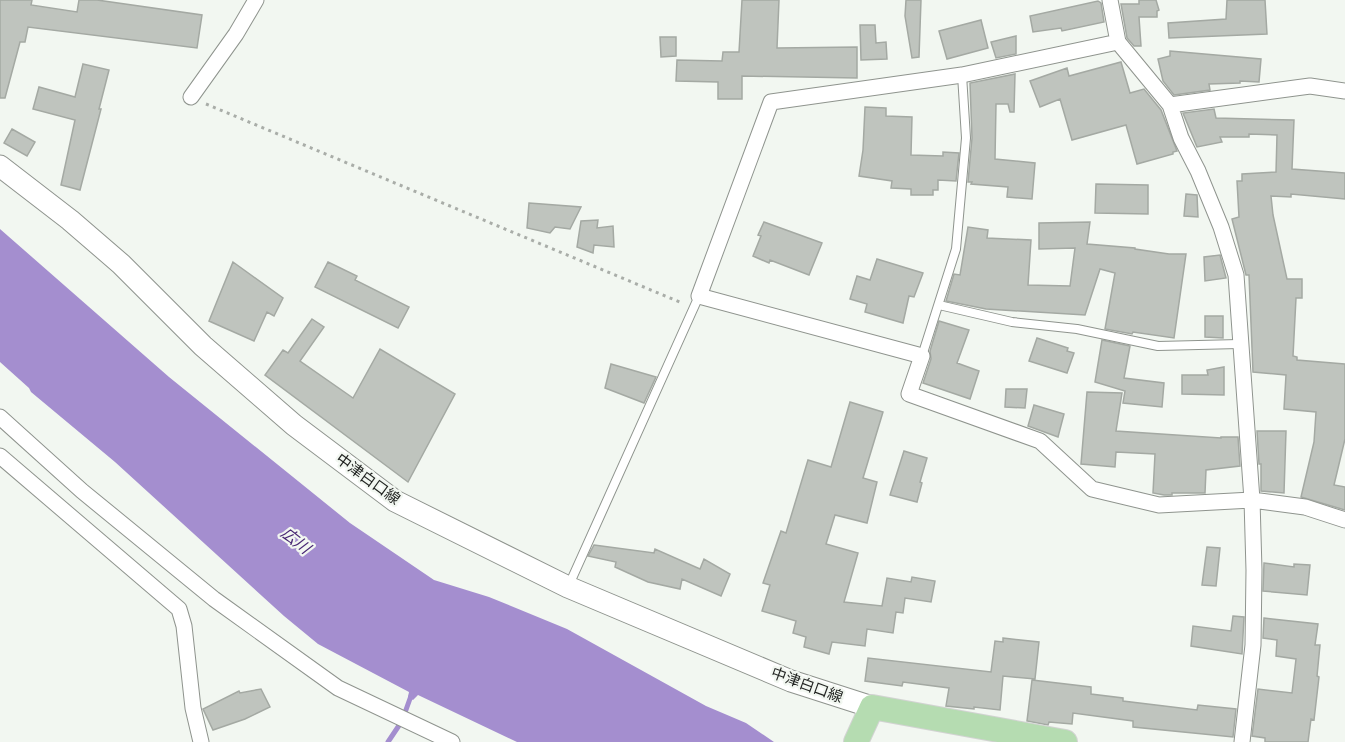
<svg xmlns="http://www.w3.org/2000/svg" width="1345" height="742" viewBox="0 0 1345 742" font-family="'Work Sans','Noto Sans JP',sans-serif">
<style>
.water{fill:#a48ecf}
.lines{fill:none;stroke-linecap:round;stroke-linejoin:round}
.stream{stroke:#a48ecf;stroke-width:5}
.building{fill:#bfc4be;stroke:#a4a9a3;stroke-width:1.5}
.lane-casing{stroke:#8f948e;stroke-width:10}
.street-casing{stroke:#8f948e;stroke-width:17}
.secondary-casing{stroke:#8f948e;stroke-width:23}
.primary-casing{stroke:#d2d3d2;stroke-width:26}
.path{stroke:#a9ada8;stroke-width:3;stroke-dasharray:3 4.5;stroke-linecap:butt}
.lane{stroke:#fff;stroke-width:8}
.street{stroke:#fff;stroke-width:15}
.secondary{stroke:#fff;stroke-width:21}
.primary{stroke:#b5dcb1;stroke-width:24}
.labels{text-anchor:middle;stroke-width:4.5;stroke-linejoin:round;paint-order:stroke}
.street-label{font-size:15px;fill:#1f211f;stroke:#f2f7f1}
.water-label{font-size:16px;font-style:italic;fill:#482774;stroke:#f2f7f1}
</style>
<rect width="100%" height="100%" fill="#f2f7f1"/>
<path class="water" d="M0,229L169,377L350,523L434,580L489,597L567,629L706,706L746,723L774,742H517L418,695L413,700L408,697L409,692L318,644L284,616L115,462L31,392L29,388L0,362Z"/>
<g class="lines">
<path class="stream" d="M388,742L402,721L412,693"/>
</g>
<path class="building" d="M0,0H32L31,5L77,12L79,0H97L202,15L197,48L28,27L25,42H20L5,98H0Z
M742,0H779L777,48L857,47V78L742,76V99H718V82L676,81L677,60L722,61L723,52H739Z
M906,0H921L919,57L912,58L905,16Z
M1139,0H1156L1159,10L1157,11V17H1139L1141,46H1134L1127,38L1121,4H1139Z
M1227,0H1265L1267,34L1169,38L1168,23L1226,19Z
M1098,1L1101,3L1104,22L1062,31L1061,28L1033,32L1030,16Z
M981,20L988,48L947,59L939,31Z
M860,25H875L876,43L886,42L887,59L861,60Z
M1016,36V54L996,58L991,42Z
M660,37H676V56L661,57Z
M1170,51L1261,59L1259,82L1240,81V83L1209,84L1210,90L1174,95L1163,81L1158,59L1170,56Z
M1121,62L1130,93L1144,89L1161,110L1177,151L1173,152V154L1137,164L1126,125L1072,140L1060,99L1040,107L1030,81L1067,68L1069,76Z
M83,64L109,70L99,109H101L80,190L61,185L75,120L33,109L39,87L75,97Z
M1015,74L1014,112H1010L1008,104H996L995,159L1035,163L1032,199L1007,197L1008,187L971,184L972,182H968L972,138L970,83Z
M865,107L886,108V116L912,117L911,155L943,156V152L959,153L956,181L938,180V190H933V195H911V189L891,188L892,181L859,176L863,150Z
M1214,109L1216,118L1294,120L1292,169L1345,173V199L1291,194V197L1271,196L1273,215L1287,279H1302V298H1296L1293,356L1297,357V360L1345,364V439L1334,485L1345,487V510L1301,497L1314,442L1316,412L1284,409L1286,375L1253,372L1249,275H1246L1232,219L1239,217L1237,181H1242V174L1276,172L1277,135L1249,134V137H1220L1222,142L1197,147L1183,113Z
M12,129L35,142L27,156L4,143Z
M1096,184L1148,185V214L1095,213Z
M1186,194L1197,195L1198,217L1184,216Z
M529,203L581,207L570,229L555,227L550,233L527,228Z
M598,220L597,228L613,226L614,247L594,245L593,253L577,247L581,221Z
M764,222L822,243L809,275L770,260L769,263L753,256L761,236L758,235Z
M1090,222L1087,244L1135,248V249L1169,254H1186L1174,338L1133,332L1132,334L1105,329L1115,273L1100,269L1085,315L986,309L946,301L954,274L960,275L968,227L988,230L987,238L1031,240L1028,285L1070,286L1075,248L1039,249V223Z
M1220,255L1226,278L1205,281L1204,257Z
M877,259L923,273L914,297L909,296L903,323L865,312L867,304L850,299L857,276L870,280Z
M233,262L283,298L274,316L267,312L254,341L209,321Z
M328,262L357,276L355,280L409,307L398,328L315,287Z
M1205,316H1223V338L1205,337Z
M312,319L324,327L300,361L353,398L380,349L455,394L408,482L265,375L283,350L288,353Z
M939,321L969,330L957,363L979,371L970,399L923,383L931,359L930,351Z
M1037,338L1068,348L1067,351L1074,353L1067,373L1029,361Z
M1102,340L1130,346L1124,378L1164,383L1162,407L1123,403L1125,391L1095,382Z
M611,364L656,377L644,403L605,388Z
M1224,367V395L1182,394V375H1208L1207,370Z
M1006,389H1027L1025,408L1005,407Z
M1087,392L1122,393L1116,431L1221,438V437H1238L1240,466L1206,470L1205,493H1172V495H1164L1153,493L1155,454L1116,452L1115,467L1081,464Z
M850,402L883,412L863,478L877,482L867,523L835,515L826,544L858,553L844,602L882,606L887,578L911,582L912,577L935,581L931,602L905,598L903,613L896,612L893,633L867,629L865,646L832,642L829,654L804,647L806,637L793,633L796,621L762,611L770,585L763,583L781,531L786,533L808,460L831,467Z
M1034,405L1064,414L1058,437L1028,426Z
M1257,431H1286L1284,493L1261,491V464H1259Z
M904,451L927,458L920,482L922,483L917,502L890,495Z
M594,545L654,553L655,549L700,569L704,559L730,574L721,596L682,579L680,589L648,582L615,567L616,562L588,556Z
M1207,547L1220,548L1216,586L1202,585Z
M1264,563L1294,567V564L1310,565L1307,595L1263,591Z
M1233,616L1244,617L1242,654L1191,646L1193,626L1231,631Z
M1264,618L1318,624L1315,645H1320L1317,676L1319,677L1314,720L1311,719L1308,742H1265V738L1252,736L1258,689L1292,693L1296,659L1276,656L1277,640L1263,638Z
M1003,638L1039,642L1035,679L1003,676L1000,710L974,707V709L946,706L949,688L903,682L902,686L865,681L868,658L991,672L995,641L1003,642Z
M1032,680L1091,687V694L1123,698V701L1197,710L1198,705L1236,709L1233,737L1133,727V721L1073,713L1072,724L1049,722L1048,725L1027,721Z
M261,689L270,707L245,719L213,730L203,709L239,691L240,693Z"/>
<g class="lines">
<g class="lane-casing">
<path id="lane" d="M939,305L1012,322L1077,329L1158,346L1239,344
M922,356L956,249L966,138L962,75
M569,585L699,296"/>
</g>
<g class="street-casing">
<path id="street" d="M1110,0L1118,42L1170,105L1181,138L1198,171L1221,227L1236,275L1252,500L1254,570L1253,645L1242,742
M1118,42L962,75L771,102L699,296L922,356L909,394L1040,441L1092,489L1159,505L1252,500L1305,507L1345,520
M191,97L236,34L256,0
M1170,105L1310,86L1345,91
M0,417L82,491L214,599L338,688L452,742
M0,456L179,609L184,626L193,708L201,742"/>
</g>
<g class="secondary-casing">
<path id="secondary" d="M0,166L70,220L121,264L203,346L294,425L395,501L568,587L791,681L872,707"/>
</g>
<g class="primary-casing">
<path id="primary" d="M856,742L872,707L1065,742"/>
</g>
<path class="path" d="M206,104L682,303"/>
<use href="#lane" class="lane"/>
<use href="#street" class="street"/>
<use href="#secondary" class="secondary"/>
<use href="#primary" class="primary"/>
</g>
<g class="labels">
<g class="street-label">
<text transform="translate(368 479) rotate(36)" y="5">中津白口線</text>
<text transform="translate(807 685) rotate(20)" y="5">中津白口線</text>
</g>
<g class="water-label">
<text transform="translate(296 540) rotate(38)" y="6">広川</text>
</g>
</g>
</svg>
